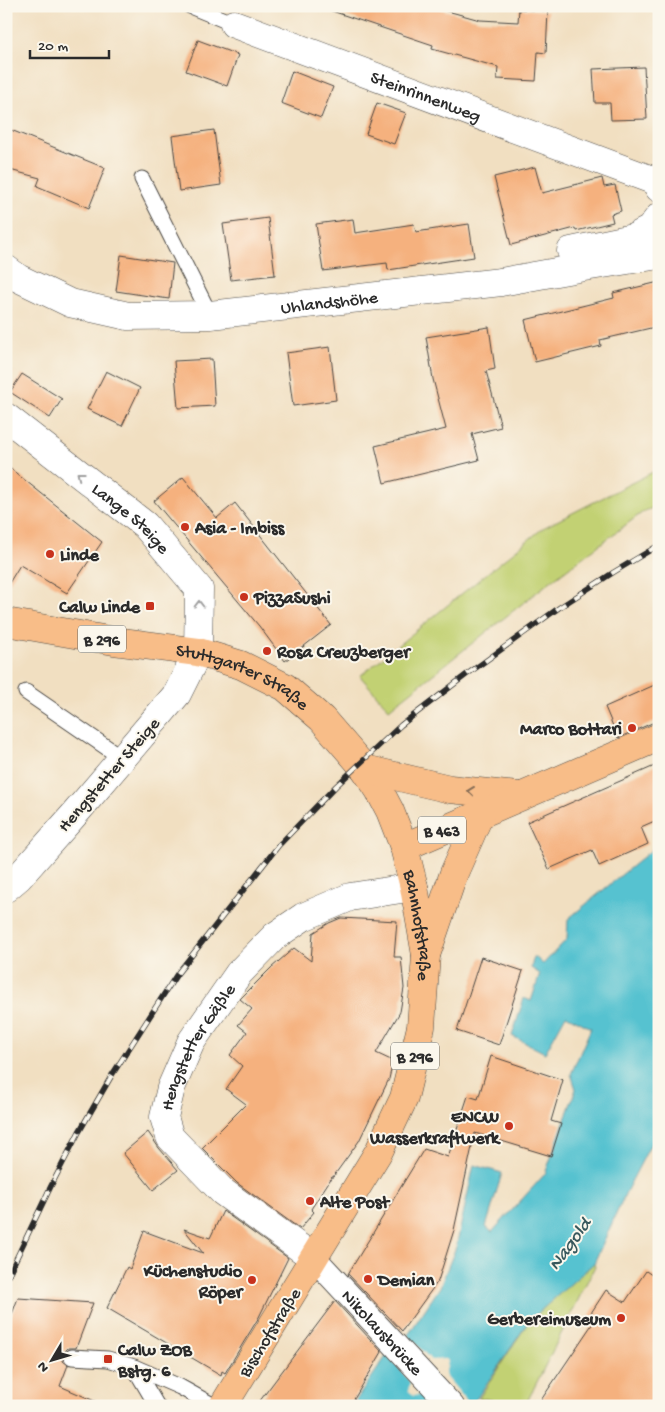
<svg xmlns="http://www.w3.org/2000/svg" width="665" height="1412" viewBox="0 0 665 1412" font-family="'Gochi Hand',sans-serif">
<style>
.green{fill:#c2d173;stroke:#767e4f}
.water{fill:#56c2d0;stroke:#40767e}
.pier{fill:#f1dfc1}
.building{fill:#f5b17e}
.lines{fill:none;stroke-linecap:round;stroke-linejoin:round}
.service-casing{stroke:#494642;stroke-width:17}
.pedestrian-casing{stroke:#494642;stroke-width:26}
.minor-casing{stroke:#494642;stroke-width:29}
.primary-casing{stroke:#494642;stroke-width:29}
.service{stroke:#fff;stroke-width:15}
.pedestrian{stroke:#fff;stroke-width:24}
.minor{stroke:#fff;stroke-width:28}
.primary{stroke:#f8bd88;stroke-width:28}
.rail-casing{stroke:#2b2b2b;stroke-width:5.5}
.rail{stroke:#fbf7ec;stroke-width:4;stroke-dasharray:11;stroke-linecap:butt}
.oneway{stroke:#a0a0a0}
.oneway2{stroke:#876d55}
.poi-dot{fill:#c8321e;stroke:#fbf7ec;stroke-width:2}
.labels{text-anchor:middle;stroke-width:4;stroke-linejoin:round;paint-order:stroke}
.shield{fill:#fbf7ec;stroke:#696865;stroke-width:1}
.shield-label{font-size:16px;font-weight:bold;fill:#2b2b2b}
.street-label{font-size:18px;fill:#2b2b2b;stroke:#fbf7ec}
.poi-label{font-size:18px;font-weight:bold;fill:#2b2b2b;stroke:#fbf7ec;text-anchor:start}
.water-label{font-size:19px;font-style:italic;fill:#38585d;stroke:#fbf7ec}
</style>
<rect width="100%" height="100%" fill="#fbf7ec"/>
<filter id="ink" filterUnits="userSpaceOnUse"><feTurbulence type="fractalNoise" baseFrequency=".02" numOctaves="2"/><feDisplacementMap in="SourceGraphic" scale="10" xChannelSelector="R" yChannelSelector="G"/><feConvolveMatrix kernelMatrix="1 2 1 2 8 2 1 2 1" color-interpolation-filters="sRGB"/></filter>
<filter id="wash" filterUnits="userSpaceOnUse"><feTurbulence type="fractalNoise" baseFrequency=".0096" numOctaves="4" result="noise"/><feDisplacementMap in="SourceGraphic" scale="20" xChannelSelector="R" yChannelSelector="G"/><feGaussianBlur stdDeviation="1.12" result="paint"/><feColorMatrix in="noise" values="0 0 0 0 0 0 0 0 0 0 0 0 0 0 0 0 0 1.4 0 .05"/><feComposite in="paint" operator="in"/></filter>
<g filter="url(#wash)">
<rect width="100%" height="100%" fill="#f1dfc1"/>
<path class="green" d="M659,469V505L643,512L551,581L389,709L360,676L543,528Z
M594,1263L595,1266L525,1406H493L492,1400L479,1398L529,1321Z"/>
<path class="water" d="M659,844V1128L626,1192L594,1263L529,1321L477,1398L469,1406H352L387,1355L410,1332L440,1287L456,1247L474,1165L502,1173L486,1227L492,1232L545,1174L576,1089L571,1074L591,1028L566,1015L545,1053L512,1036L524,998L531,1001L540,974L531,968L534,956L543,964L567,939L568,919Z"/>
<path class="pier" d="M406,1333L431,1360L446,1359L448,1361L445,1375L471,1406H432L423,1395L413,1396L408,1391L410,1382L386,1352Z"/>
<g id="blocks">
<path class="building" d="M330,6H429L480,20L518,22L519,9L548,11L546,53L538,52L536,81L497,79L498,67L432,49L433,45L329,10Z
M198,40L238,55L227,86L186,71Z
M644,67L647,119L611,120L610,103H595L593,69Z
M292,71L333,87L321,118L281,103Z
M377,103L406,113L394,144L366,134Z
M6,128L105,168L89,208L37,186L40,178L6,169Z
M214,130L221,185L179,191L172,136Z
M535,167L542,193L602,178L604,187L615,185L621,211L611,214L613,222L576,231L575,228L511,245L494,177Z
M268,218L275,275L231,280L223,224Z
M353,219L355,233L414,224L416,232L469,224L474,257L388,270L387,263L323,271L316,224Z
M121,255L173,263L169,299L116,291Z
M659,282V326L600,340L601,346L535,362L525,320L614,298L613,293Z
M489,327L495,369L486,371L501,427L472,434L479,460L384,483L375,446L446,429L433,379L426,337Z
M330,347L336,400L293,406L286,353Z
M212,359L215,406L178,408L174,361Z
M106,371L140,388L122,426L87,409Z
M22,374L62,399L50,418L10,392Z
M6,465L102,542L67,593L20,565L6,588Z
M183,477L217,518L235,503L331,625L285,661L259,626L154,501Z
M659,683V720L618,738L605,707Z
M659,764V819L641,827L648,844L599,866L592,850L549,869L527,822Z
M341,918L397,921L394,957H401L404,988L400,1012L376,1053L393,1061L389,1079L359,1141L333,1177H332L311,1209L314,1212L300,1229L237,1183L202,1148L246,1104L226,1089L242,1066L230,1055L247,1032L238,1025L252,1009L240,999L271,968L294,948L311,961L313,933L329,923Z
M481,957L523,971L499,1045L457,1031Z
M491,1056L563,1080L551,1121L561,1124L551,1156L475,1133L454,1230L438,1281L402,1331L348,1274L424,1149L448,1157L468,1096L478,1099Z
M148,1132L159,1148L178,1170L153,1190L123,1153Z
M223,1211L288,1258L259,1317L225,1373L222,1371L221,1375L107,1308L127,1267L130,1269L144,1231L203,1253L184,1229L210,1238Z
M646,1271L659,1280V1391L653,1406H537L595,1320L589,1316L606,1290L625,1302Z
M18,1298L93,1303L76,1348H68L64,1352L63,1361L68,1365L60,1386L106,1406H6V1330Z
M335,1301L382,1352L350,1406H256Z"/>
</g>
</g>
<g filter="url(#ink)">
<use href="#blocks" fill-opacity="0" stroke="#494642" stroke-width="1"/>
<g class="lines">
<g class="service-casing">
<path id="service" d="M190,6L234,24
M142,179L210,315
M26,692L122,758
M72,1357L108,1359L134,1367L180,1387L214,1406
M134,1367L157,1406"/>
</g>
<g class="pedestrian-casing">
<g id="pedestrian">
<path id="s1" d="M314,1258L452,1406"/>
</g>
</g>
<g class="minor-casing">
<g id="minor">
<path id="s2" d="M234,24L655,181L659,188"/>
<path d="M571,251L633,238L650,229L659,217"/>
<path id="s3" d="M6,269L18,278L70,303L128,316L210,315L501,282L584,267L659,255"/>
<path id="s4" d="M6,417L145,525L199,589L198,652L177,694L73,816L19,877L6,888"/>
<path id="s5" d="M314,1258L223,1192L170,1137L164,1117L171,1088L191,1042L239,973L275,936L303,917L350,897L414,887"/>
</g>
</g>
<g class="primary-casing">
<g id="primary">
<path id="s6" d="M6,622L114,641L198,652L241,665L285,687L322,719L365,769L379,790L390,811L404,847L414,887L426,955L421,1027L404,1098L379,1151L223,1406"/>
<path d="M365,769L450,789L518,796"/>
<path d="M404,847L659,737"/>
<path d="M426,955L454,873L480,814"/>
</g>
</g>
<use href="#service" class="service"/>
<use href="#pedestrian" class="pedestrian"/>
<use href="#minor" class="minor"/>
<use href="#primary" class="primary"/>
<g class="rail-casing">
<path id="rail" d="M6,1280L51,1186L79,1132L112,1075L177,974L279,845L336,786L401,725L466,675L560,607L614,572L659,545"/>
</g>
<use href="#rail" class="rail"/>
</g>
<defs><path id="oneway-chevron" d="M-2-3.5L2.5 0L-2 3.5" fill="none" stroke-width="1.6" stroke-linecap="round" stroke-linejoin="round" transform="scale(1.25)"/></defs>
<g class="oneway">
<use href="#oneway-chevron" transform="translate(80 475) rotate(-142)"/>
<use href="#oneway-chevron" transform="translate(199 604) rotate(-90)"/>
</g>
<use class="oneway2" href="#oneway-chevron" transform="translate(471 791) rotate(-173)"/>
</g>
<g class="poi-dot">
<circle cx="185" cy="527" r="5"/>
<circle cx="50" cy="554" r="5"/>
<circle cx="244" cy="597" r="5"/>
<rect x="145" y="601" width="10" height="10" rx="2.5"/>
<circle cx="267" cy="651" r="5"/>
<circle cx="632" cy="728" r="5"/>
<circle cx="509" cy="1126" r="5"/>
<circle cx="310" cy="1201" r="5"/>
<circle cx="368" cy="1279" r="5"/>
<circle cx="252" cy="1280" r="5"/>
<circle cx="621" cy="1318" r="5"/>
<rect x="103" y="1354" width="10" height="10" rx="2.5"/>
</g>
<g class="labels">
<g class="shield">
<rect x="78" y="625.5" width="48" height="27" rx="4"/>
<rect x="418" y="816.5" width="48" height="27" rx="4"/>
<rect x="391" y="1042.5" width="48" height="27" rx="4"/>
</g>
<g class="shield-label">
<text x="102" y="645">B 296</text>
<text x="442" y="836">B 463</text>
<text x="415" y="1062">B 296</text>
</g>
<g class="street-label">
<text dy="6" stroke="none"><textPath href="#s2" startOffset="205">Steinrinnenweg</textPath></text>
<text dy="6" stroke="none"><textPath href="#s3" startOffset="334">Uhlandshöhe</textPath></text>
<text dy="6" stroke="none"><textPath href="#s4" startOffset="161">Lange Steige</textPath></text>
<text dy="6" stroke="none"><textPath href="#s6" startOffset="245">Stuttgarter Straße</textPath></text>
<text transform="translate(108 774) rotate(-49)" y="6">Hengstetter Steige</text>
<text dy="6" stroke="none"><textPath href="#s6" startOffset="571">Bahnhofstraße</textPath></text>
<text dy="6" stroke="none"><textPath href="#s5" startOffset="288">Hengstetter Gäßle</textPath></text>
<text transform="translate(269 1332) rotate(-58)" y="6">Bischofstraße</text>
<text dy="6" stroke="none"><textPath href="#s1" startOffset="101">Nikolausbrücke</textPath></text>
</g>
<g class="poi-label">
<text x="195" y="533">Asia - Imbiss</text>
<text x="60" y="560">Linde</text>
<text x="254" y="603">PizzaSushi</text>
<text x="140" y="612" text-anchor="end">Calw Linde</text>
<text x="277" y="657">Rosa Creuzberger</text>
<text x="622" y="734" text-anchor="end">Marco Bottari</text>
<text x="499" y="1122" text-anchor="end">ENCW<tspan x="499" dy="21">Wasserkraftwerk</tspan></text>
<text x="320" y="1207">Alte Post</text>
<text x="242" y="1276" text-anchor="end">Küchenstudio<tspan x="242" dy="21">Röper</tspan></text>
<text x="378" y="1285">Demian</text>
<text x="611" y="1324" text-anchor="end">Gerbereimuseum</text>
<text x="118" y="1355">Calw ZOB<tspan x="118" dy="21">Bstg. 6</tspan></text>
</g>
<g class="water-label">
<text transform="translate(568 1243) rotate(-54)" y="7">Nagold</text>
</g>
</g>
<rect width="665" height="1412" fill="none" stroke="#fbf7ec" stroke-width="25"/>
<g transform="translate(52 1360) rotate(232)" stroke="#fbf7ec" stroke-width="4" paint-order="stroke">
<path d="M0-4L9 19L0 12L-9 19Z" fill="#2b2b2b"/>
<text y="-8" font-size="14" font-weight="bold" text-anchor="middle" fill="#2b2b2b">N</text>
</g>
<path d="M30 50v8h79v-8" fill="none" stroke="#2b2b2b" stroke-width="2.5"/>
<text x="38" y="50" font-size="15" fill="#2b2b2b" stroke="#fbf7ec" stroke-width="4" paint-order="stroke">20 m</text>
</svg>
